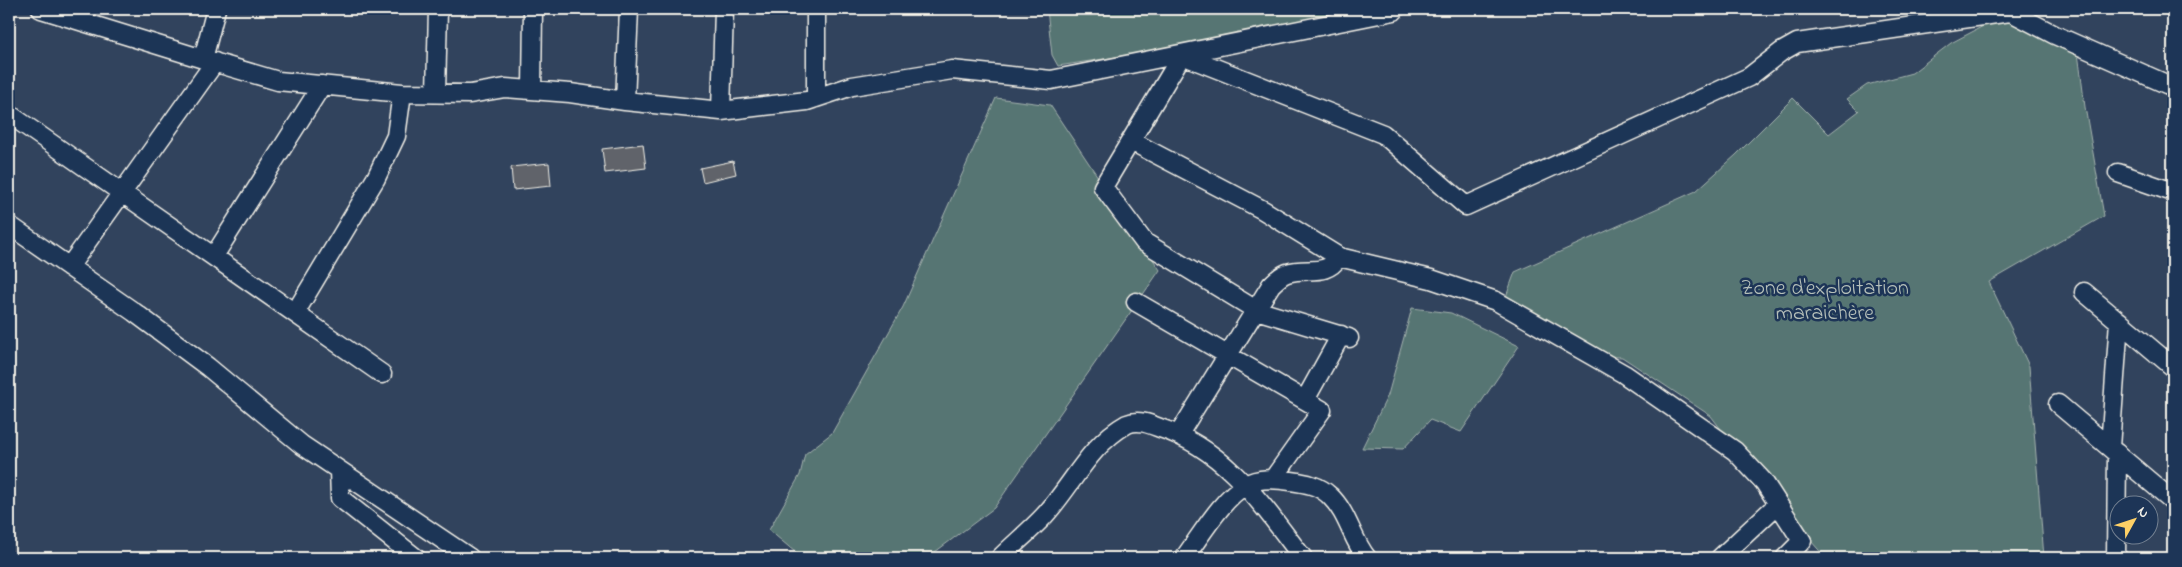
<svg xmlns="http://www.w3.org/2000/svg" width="2182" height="567" viewBox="0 0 2182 567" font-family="'Indie Flower',sans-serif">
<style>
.green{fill:#567573;stroke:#a5b3ae}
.building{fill:#60646a;stroke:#f4f1e8}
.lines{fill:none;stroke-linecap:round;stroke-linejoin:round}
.minor-casing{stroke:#f4f1e8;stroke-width:21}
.minor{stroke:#1d3557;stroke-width:18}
.labels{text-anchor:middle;stroke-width:5;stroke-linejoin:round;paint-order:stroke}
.park-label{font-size:22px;fill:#b5bfb9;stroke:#1d3557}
</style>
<rect width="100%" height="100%" fill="#31435d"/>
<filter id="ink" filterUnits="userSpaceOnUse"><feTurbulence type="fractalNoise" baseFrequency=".02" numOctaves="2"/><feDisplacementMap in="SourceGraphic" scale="10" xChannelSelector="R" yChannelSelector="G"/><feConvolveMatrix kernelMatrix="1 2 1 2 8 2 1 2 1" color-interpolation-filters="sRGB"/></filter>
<g filter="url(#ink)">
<path class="green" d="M1047,9H1362L1187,46L1058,66L1052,55Z
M2010,12L2077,45L2085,107L2104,216L1989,282L2029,366L2044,558H1826L1778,504L1711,416L1622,357L1594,356L1503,305L1515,272L1696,191L1736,155L1793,98L1829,134L1859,111L1847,99L1867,85L1912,73L1951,43Z
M996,98L1050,105L1160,270L994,508L927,558H802L769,530L800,475L805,454L832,433L903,307Z
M1412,308L1451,313L1519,346L1461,432L1430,420L1403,449L1362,448L1388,395Z"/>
<path class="building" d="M643,144L646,168L605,173L602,149Z
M733,161L736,174L703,182L700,168Z
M549,163L551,186L513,190L511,167Z"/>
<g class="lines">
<g class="minor-casing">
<path id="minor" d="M41,9L203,59L216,9
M816,9V98
M2005,9L2055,35L2173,87
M1182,55L1383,134L1466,206L1749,77L1781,52L1797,43L2010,12
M1182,55L1103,187L1144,242L1256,310L1349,338
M203,59L278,81L402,93L470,94L505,88L570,93L625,101L721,111L807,101L852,86L952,70L1051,80L1394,11
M532,90L533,9
M436,93L438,9
M625,101L629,9
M721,111L724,9
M9,114L382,374
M1131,141L1263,210L1339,257L1431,279L1496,301L1624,374L1735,451L1764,482L1802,541L1785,558
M2118,173L2173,192
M9,225L134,312L208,367L302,445L470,558
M214,256L322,85
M69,267L215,62
M2084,292L2173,367
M1136,302L1322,410L1273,479
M295,313L376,178L396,136L402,93
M1305,400L1341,335
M2058,404L2173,501
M1179,434L1271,285C1276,280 1281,275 1287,273C1307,266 1325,278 1339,257
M2110,447L2119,321
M339,470L340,498L416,558
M1000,558C1014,544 1030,531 1044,516C1072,486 1089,445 1127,424C1138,419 1150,424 1160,428C1226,449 1263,506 1303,558
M1184,558C1200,537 1223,497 1246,485C1258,477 1277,479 1291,481C1305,483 1319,485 1330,496C1348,513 1352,540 1367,558
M1720,558L1778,504
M2116,558L2117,453"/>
</g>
<use href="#minor" class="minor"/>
</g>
</g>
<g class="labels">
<g class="park-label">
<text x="1825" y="294">Zone d'exploitation<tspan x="1825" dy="25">maraichère</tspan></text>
</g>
</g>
<rect width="2182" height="567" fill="none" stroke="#1d3557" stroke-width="30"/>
<rect x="15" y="15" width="2152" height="537" fill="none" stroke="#f4f1e8" stroke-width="2" filter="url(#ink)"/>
<g transform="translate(2134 520) rotate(50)"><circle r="24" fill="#1d3557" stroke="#738091"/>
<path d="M0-4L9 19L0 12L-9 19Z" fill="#ffd166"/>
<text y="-8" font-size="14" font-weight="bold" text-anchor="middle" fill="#f4f1e8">N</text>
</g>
</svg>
